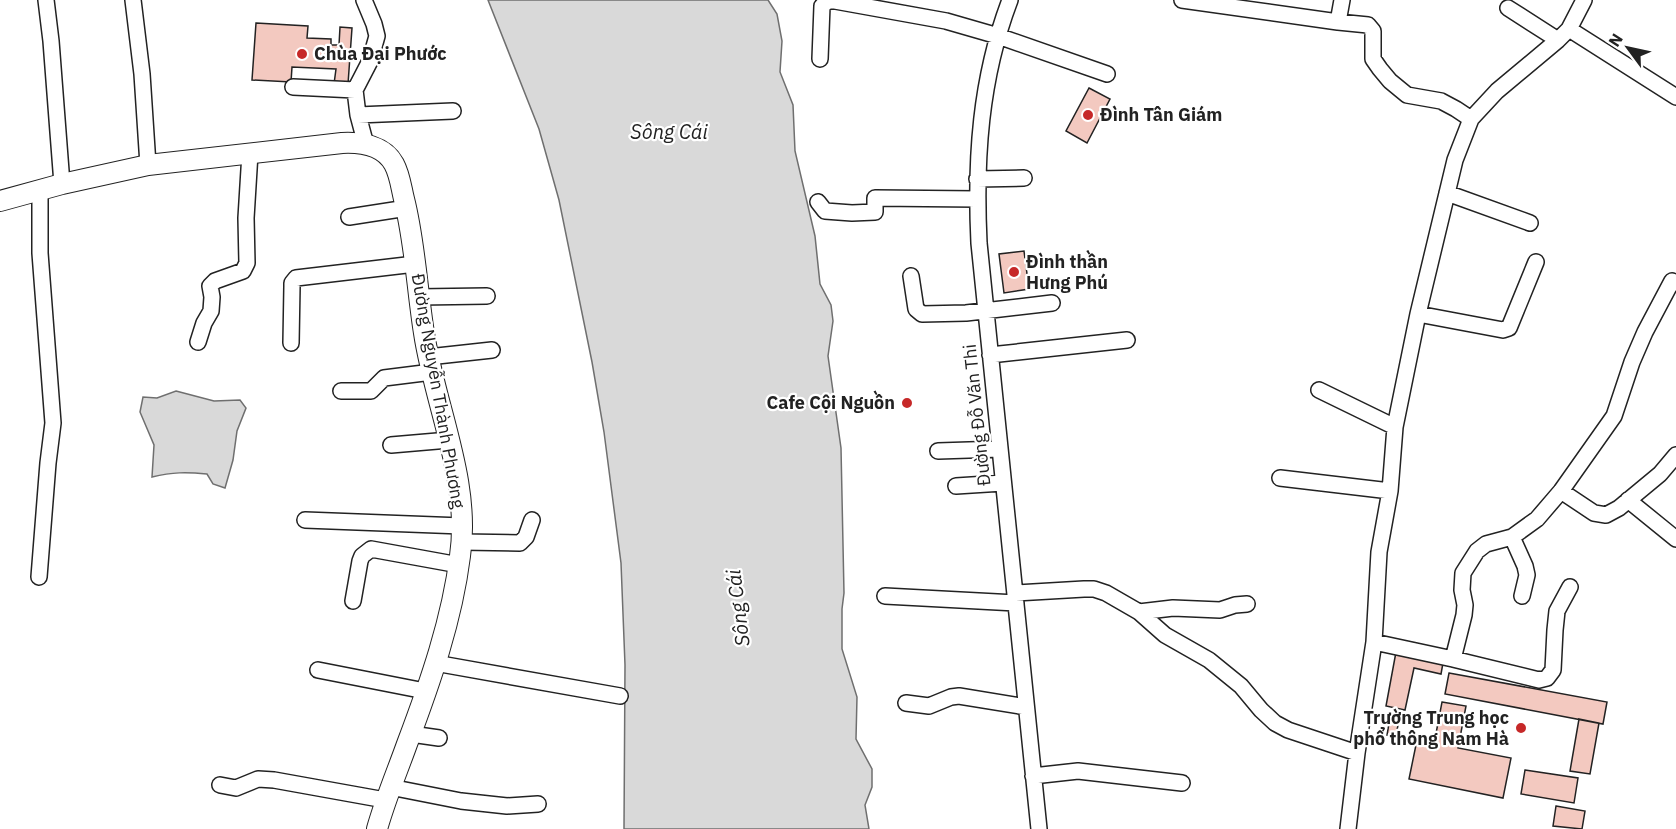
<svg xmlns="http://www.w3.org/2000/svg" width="1676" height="829" viewBox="0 0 1676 829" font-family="'IBM Plex Sans',sans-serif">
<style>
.water{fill:#d9d9d9;stroke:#6f6f6f;stroke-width:1.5}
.building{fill:#f3c9c0;stroke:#222;stroke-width:1.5}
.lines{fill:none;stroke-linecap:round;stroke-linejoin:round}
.minor-casing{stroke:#222;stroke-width:18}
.major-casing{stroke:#222;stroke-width:22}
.minor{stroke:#fff;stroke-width:15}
.major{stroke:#fff;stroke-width:20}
.poi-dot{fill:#c62828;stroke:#fff;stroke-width:2}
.labels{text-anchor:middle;stroke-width:4.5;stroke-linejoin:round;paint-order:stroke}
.poi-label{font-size:18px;font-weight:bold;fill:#222;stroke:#fff;text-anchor:start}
.street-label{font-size:18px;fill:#222;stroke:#fff}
.water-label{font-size:20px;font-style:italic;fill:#222;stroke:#fff}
</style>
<rect width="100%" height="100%" fill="#fff"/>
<path class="water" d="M488,0H768L777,14L782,41L780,72L793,105L795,151L815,236L820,284L831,305L833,321L828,356L841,448L844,593L842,609V649L857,697L856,739L872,769V787L865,805L869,829H624L625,665L621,563L604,432L592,362L559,200L539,129Z
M176,391L214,401L240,400L246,408L237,431L233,460L225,488L213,484L207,474C186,472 173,472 152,477L154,445L140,412L143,397L157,398Z"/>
<path class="building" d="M256,23L308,26L307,38L331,39V45H339L340,27L352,28L348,84H334L336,69L292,67L291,82L252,80Z
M1089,88L1110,99L1087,143L1066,131Z
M1024,251L1029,289L1004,293L999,254Z
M1396,652L1443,663L1441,674L1414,668L1405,710L1386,706Z
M1449,673L1607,702L1603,724L1445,694Z
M1442,702L1466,706L1458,748L1511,758L1503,798L1409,779L1417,740L1434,744Z
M1391,712L1400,714L1396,736L1387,735Z
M1579,719L1599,723L1590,774L1570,771Z
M1525,770L1578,778L1574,803L1521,794Z
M1556,806L1585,811L1582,829L1553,826Z"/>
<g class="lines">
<g class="minor-casing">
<path id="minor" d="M46,0L51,41L62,184
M133,0L142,74L148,165
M364,0L374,24L377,36L370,61L355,90L358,115L366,145
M1010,0C980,79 975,159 979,243L1039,829
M1182,0L1338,22L1368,25L1373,31V59L1380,69L1390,81L1407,95L1441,101L1456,109L1471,119
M1508,8L1558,40
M1338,22L1342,0
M1569,29L1676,97
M820,59L822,6L828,1H835L946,21L998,36L1107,74
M293,87L355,90
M358,115L453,111
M977,179L1024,178
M1447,193L1530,223
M818,202L825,211L852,213L875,212V198L977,199
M349,217L407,208
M911,276L916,309L922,314L966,313L1052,303
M419,297L487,296
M1418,314L1503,330L1509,328L1536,262
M198,342L204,323L211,311L212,297L210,286L215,281L243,271L247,263L246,218L250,153
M291,343L292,286V283L296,278L415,264
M990,355L1127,340
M428,357L492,350
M1319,390L1395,427
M341,391H371L384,378L432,372
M391,445L449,440
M938,451L1000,449
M1280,478L1390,491
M956,486L1003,483
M1561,491L1594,513L1606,515L1619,508L1660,474L1676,455
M1628,500L1676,539
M305,520L462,526
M1512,537L1525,566L1527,575L1522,596
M462,542L520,543L526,537L532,520
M39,577L48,463L53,423L40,253V189
M1015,593L1084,589H1094L1106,593L1139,612L1165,635L1209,660L1241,686L1261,710L1275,723L1288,730L1357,753
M885,596L1016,603
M353,601L360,561L362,556L371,549L459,565
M1139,612L1173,608L1220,610L1235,605L1247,604
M1374,642L1453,659L1464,615L1465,605L1462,590L1463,573L1477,551L1486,544L1512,537L1537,519L1561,491L1614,416L1632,362L1645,332L1672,281L1676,283
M1453,659L1539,680L1547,678L1553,670L1555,630L1557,611L1570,587
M435,663L620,696
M318,670L425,691
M906,703L929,706L951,697L959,696L1026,707
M411,734L439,738
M1033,776L1078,771L1182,783
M220,785L236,788L258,779L274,780L385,800
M390,787L461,801L507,806L538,804
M1348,829L1357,753L1374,642L1379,552L1390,491L1395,427L1418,314L1455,160L1471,119L1497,91L1558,40L1569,29L1584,0"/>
</g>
<g class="major-casing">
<path id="major" d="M0,201L62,184L148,165L342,143C362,142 384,146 394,164C400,175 401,187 404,199C415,242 417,289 424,333C435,407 471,480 460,556C452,620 430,683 407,744C397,772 385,800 377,829"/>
</g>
<use href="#minor" class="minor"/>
<use href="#major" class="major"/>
</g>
<g class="poi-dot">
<circle cx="302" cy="54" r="6"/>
<circle cx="1088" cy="115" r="6"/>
<circle cx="1014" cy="272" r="6"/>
<circle cx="907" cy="403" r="6"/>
<circle cx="1521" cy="728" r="6"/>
</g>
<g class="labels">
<g class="poi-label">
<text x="314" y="60">Chùa Đại Phước</text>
<text x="1100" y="121">Đình Tân Giám</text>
<text x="1026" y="268">Đình thần<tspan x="1026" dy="21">Hưng Phú</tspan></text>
<text x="895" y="409" text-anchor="end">Cafe Cội Nguồn</text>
<text x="1509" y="724" text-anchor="end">Trường Trung học<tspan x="1509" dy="21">phổ thông Nam Hà</tspan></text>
</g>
<g class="street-label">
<text transform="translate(438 391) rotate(80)" y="6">Đường Nguyễn Thành Phương</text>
<text transform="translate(977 415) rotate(-96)" y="6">Đường Đỗ Văn Thi</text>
</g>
<g class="water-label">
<text x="669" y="139">Sông Cái</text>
<text transform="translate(738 608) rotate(-97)" y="7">Sông Cái</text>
</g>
</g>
<g transform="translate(1628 48) rotate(303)" stroke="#ffffff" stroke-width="4.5" paint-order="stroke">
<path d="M0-4.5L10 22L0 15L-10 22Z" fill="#222222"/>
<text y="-9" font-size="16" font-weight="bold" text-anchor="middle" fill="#222222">N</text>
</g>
</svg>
